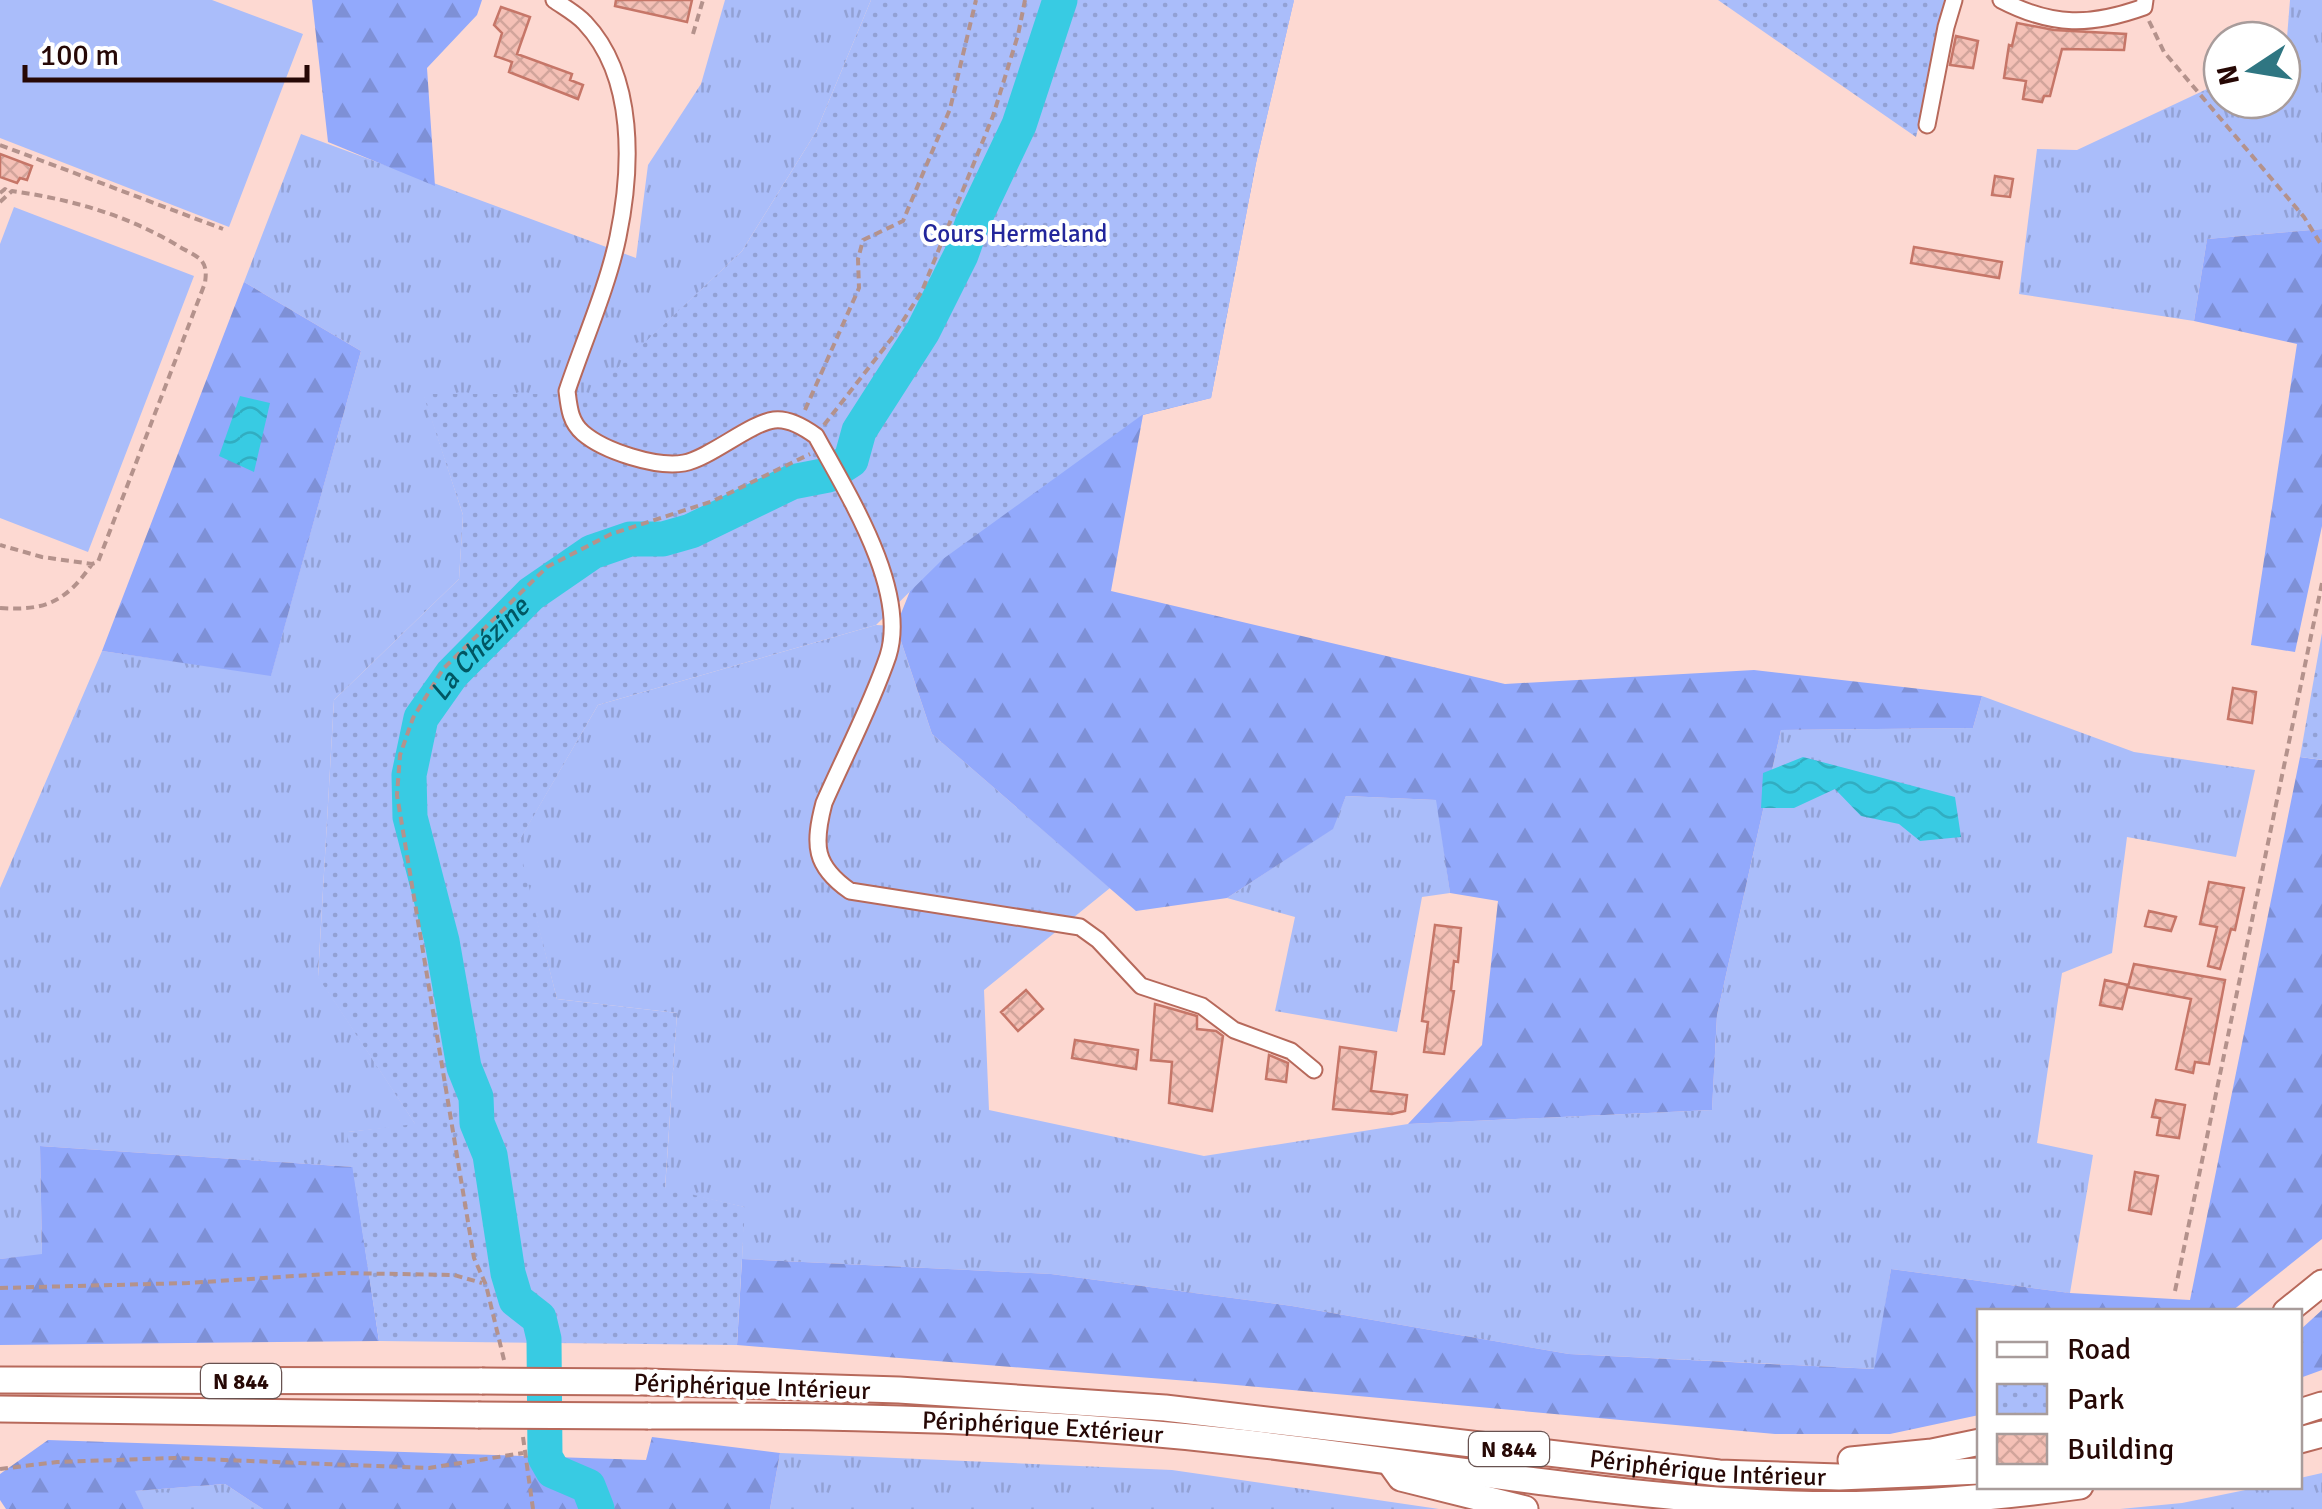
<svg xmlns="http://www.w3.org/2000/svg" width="2322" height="1509" viewBox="0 0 2322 1509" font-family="Signika,sans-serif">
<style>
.grass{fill:url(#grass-tufts)}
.forest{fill:url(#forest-firs)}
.park{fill:url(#park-dots)}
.pitch{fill:#aabdfa}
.water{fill:url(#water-waves)}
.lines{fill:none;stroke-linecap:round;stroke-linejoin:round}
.river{stroke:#38cbe3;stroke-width:35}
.building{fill:url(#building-cross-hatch);stroke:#c67668;stroke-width:2.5}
.minor-casing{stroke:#b7695b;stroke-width:19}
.trunk-casing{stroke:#b7695b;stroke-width:29}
.path{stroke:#b4928c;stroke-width:4;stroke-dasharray:8 5;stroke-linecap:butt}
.minor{stroke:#fff;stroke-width:15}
.trunk{stroke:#fff;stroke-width:25}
.trunk-bridge-casing{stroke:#b7695b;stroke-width:29;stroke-linecap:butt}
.trunk-bridge{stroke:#fff;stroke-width:25}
.labels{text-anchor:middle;stroke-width:8;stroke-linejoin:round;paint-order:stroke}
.shield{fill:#fff;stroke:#675250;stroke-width:2.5}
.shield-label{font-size:22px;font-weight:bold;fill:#260805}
.park-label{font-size:25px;fill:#22269b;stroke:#fff}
.street-label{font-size:25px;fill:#260805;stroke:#fff}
.water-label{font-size:28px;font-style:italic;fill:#005763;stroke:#fff}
</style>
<defs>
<pattern id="grass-tufts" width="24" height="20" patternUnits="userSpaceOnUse" patternTransform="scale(2.5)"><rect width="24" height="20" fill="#aabdfa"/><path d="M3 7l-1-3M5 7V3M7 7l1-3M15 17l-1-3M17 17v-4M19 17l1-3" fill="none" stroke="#92a1d5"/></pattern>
<pattern id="forest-firs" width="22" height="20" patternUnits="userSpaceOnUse" patternTransform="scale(2.5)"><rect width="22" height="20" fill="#92a9fc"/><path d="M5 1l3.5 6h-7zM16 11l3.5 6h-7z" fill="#7e90d6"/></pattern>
<pattern id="park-dots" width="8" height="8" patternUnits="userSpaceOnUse" patternTransform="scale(2.5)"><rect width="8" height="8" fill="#aabdfa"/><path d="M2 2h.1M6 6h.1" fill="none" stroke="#92a1d5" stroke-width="1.8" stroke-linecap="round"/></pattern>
<pattern id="water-waves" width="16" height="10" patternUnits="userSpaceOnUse" patternTransform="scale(2.5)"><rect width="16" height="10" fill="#38cbe3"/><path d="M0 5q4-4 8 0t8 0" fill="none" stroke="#31adc1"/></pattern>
<pattern id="building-cross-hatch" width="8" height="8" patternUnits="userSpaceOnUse" patternTransform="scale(2.5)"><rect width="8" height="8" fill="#f4c0b6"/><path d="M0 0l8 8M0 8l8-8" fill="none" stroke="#d1a49b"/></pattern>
</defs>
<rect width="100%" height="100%" fill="#fdd9d2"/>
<path class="grass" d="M725,0H871L816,132L742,251L590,395H424L463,515L459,579L334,700L318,976L416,1125L348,1132L353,1167L40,1146L42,1255L0,1259V888L102,651L271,675L361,351L244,282L301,134L636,258L648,165L701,84Z
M2290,0H2322V229L2207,239L2194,321L2019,294L2037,149L2077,150L2222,82V100H2282Z
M876,625L896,626L932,734L1110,888L984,990L989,1110L1204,1156L1408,1124L1712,1110L1717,1015L1781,730L1973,728L1982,696L2134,752L2255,770L2236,857L2127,837L2112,953L2062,973L2037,1143L2093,1155L2070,1293L1891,1269L1875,1369L1569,1354L1292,1306L1051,1274L742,1259L744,1207L665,1189L677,1013L557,999L517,844L598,705Z
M1346,796L1437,800L1450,893L1422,897L1397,1032L1275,1011L1295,917L1227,898L1332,829Z
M780,1453L1172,1470L1439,1509H770Z
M2322,1473V1509H2120L2182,1503L2260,1487L2300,1486V1478Z
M225,1484L263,1509H144L134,1491Z"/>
<path class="forest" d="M312,0H482L477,15L427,68L435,186L328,142Z
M1294,0L1256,163L1211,398L1143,415L1111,591L1505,684L1754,670L1982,696L1973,728L1781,730L1717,1015L1712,1110L1408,1124L1482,1045L1498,901L1450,893L1436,800L1346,796L1333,829L1227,898L1136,911L932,734L896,626L976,426Z
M2322,229V526L2295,652L2251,645L2297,344L2194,321L2207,239Z
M244,282L361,351L271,676L102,651Z
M2300,757L2322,760V1239L2232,1311L1980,1312L1979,1415L1890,1434H1775L1214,1383L737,1345L742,1259L1051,1274L1292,1306L1569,1354L1874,1369L1891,1269L2070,1293L2190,1300Z
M40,1146L353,1167L379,1341L0,1345V1259L42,1254Z
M2322,1310V1370L2300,1378V1330Z
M652,1437L780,1453L770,1509H263L225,1484L135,1491L144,1509H6L0,1500V1474L48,1440L646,1460Z"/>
<path class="park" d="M871,0H1294L1256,163L1211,398L1142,415L943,559L876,625L598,705L518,843L557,999L677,1013L665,1188L745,1207L737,1345L379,1341L347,1132L415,1124L318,977L334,700L459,579L463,515L423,394H590L742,251L816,132Z
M1718,0H1949L1916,137Z
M2322,633V760L2300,757Z"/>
<path class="pitch" d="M0,0H212L303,34L229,227L0,138Z
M14,207L194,276L88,552L0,518V244Z"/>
<path class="water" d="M240,396L270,403L254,472L219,456Z
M1803,757L1955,797L1961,837L1920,841L1899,824L1861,816L1835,789L1794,808H1761L1763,773Z"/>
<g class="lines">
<path class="river" id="s1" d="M597,1509L588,1486L553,1471L545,1457L544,1339L539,1318L516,1300L508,1273L490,1155L477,1123L476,1097L464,1067L442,941L410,817L409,775L421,718L452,674L531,594L592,552L630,539H663L691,531L792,482L828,475L851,460L859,431L923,331L961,255L972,224L1019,125L1060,0"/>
</g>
<path class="building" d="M616,0H692L687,22L615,6Z
M501,7L530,17L517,54L572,74L570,80L583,85L578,99L509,72L512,62L495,56L502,33L494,25Z
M2017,23L2054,30L2126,34L2124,50L2062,49L2050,96H2044L2042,102L2023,99L2026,81L2004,78L2009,45L2012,46Z
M1956,36L1978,41L1973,68L1950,65Z
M0,154L32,166L27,180L20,178L17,183L0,177Z
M1995,176L2013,179L2010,197L1992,195Z
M1914,247L2002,262L1999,278L1911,263Z
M2233,688L2256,692L2252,723L2228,719Z
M2209,882L2244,888L2235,930L2231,929L2220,969L2208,966L2217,927L2200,924Z
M2149,911L2176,917L2171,931L2145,926Z
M1435,925L1461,928L1458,962L1454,961L1451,990L1454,991L1444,1054L1424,1052L1428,1022L1422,1021Z
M2134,964L2225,980L2209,1064L2195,1062L2193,1073L2176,1069L2191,999L2128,987Z
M2105,980L2128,985L2122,1009L2100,1005Z
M1026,990L1043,1009L1018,1031L1001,1012Z
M1155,1004L1197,1016V1029L1216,1031L1223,1036L1212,1111L1169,1103L1172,1062L1151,1060Z
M1075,1040L1138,1050L1136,1069L1072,1058Z
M1340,1047L1376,1052L1371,1091L1407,1095L1405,1111L1392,1114L1333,1109Z
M1269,1055L1288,1063L1286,1082L1266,1079Z
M2156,1100L2185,1105L2179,1138L2157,1135L2160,1118L2152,1117Z
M2135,1172L2158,1176L2151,1214L2129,1210Z"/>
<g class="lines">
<g class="minor-casing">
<path id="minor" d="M554,0C564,7 577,14 585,23C636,77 632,169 618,237C608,286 583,343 567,391C569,407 570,422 583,433C604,451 656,468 684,463C710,458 750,423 774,420C789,418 805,428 816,436C847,493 909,590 888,656C871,706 845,755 824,803C813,845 814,866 850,891L1080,927L1098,940L1141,986L1202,1006L1234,1030L1291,1051L1314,1070
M2001,0C2053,27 2091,26 2144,7L2145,0
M1927,125L1946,27L1954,0"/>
</g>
<g class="trunk-casing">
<g id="trunk">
<path d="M2286,1312L2322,1283"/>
<path d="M0,1380L482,1381"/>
<path id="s2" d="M647,1382L899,1390L1165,1408L1719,1473L1839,1477L1980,1471"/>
<path d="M0,1409L478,1415"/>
<path d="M2300,1412L2322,1405"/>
<path id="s3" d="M648,1416C845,1415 1042,1420 1237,1442C1422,1462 1607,1498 1793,1504C1889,1507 1985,1499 2080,1486"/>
<path d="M2300,1440L2322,1434"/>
<path d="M1851,1460L1932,1452L1980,1442"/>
<path d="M1391,1464L1401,1478L1525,1509"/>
</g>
</g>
<path class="path" d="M2149,21L2164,52L2304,217L2322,246
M693,34L703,0
M0,145L223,229
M0,193L5,189L9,192
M0,202L12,191C69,199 124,214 175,244C182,249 195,254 201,260C207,267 206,275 205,283L98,562L92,564L42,557L0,545
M805,410L859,288L858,259L863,240L903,221L950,109L976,0
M824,425L892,338L922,291L993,116L1018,35L1025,0
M0,608C45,611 66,602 92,564
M0,1288L188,1283L341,1273L454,1275L482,1283
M2175,1291L2322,583
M504,1360L486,1285L474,1258L397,795L400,755L413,718L443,669L547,567L611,534L713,501L810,454
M523,1437L533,1509
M0,1469L57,1462L174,1458L429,1468L523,1453"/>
<use href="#minor" class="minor"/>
<use href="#trunk" class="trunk"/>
<g class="trunk-bridge-casing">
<path id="trunk-bridge" d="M482,1381L647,1382
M478,1415L648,1416"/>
</g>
<use href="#trunk-bridge" class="trunk-bridge"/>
</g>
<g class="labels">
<g class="shield">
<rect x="201" y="1364" width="80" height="34" rx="8"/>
<rect x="1469" y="1432" width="80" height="34" rx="8"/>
</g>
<g class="shield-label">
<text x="241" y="1389">N 844</text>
<text x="1509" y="1457">N 844</text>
</g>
<g class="park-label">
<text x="1015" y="242">Cours Hermeland</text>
</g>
<g class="street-label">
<text transform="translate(752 1386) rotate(2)" y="9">Périphérique Intérieur</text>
<text dy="9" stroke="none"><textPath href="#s3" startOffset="395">Périphérique Extérieur</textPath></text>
<text dy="9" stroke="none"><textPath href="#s2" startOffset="1065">Périphérique Intérieur</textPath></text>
</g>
<g class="water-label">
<text dy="10" stroke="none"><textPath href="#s1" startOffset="935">La Chézine</textPath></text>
</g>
</g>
<rect x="1977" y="1309" width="325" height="180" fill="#ffffff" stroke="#a89c9b" stroke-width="2.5"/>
<rect x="1997" y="1342" width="50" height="15" fill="#ffffff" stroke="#a89c9b" stroke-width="2.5"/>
<text x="2067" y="1359" font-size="30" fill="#260805">Road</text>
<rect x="1997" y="1384" width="50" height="30" fill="url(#park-dots)" stroke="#a89c9b" stroke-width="2.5"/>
<text x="2067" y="1409" font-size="30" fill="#260805">Park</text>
<rect x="1997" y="1434" width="50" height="30" fill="url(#building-cross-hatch)" stroke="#a89c9b" stroke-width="2.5"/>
<text x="2067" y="1459" font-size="30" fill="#260805">Building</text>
<g transform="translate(2252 70) rotate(258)"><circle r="48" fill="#ffffff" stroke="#a89c9b" stroke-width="2.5"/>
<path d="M0-8L18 38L0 25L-18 38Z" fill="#2f7682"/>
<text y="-15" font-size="28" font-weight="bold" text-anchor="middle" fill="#260805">N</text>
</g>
<path d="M25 65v15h282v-15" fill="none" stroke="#260805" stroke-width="5"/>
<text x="40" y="65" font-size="30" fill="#260805" stroke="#ffffff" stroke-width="8" paint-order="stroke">100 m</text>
</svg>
